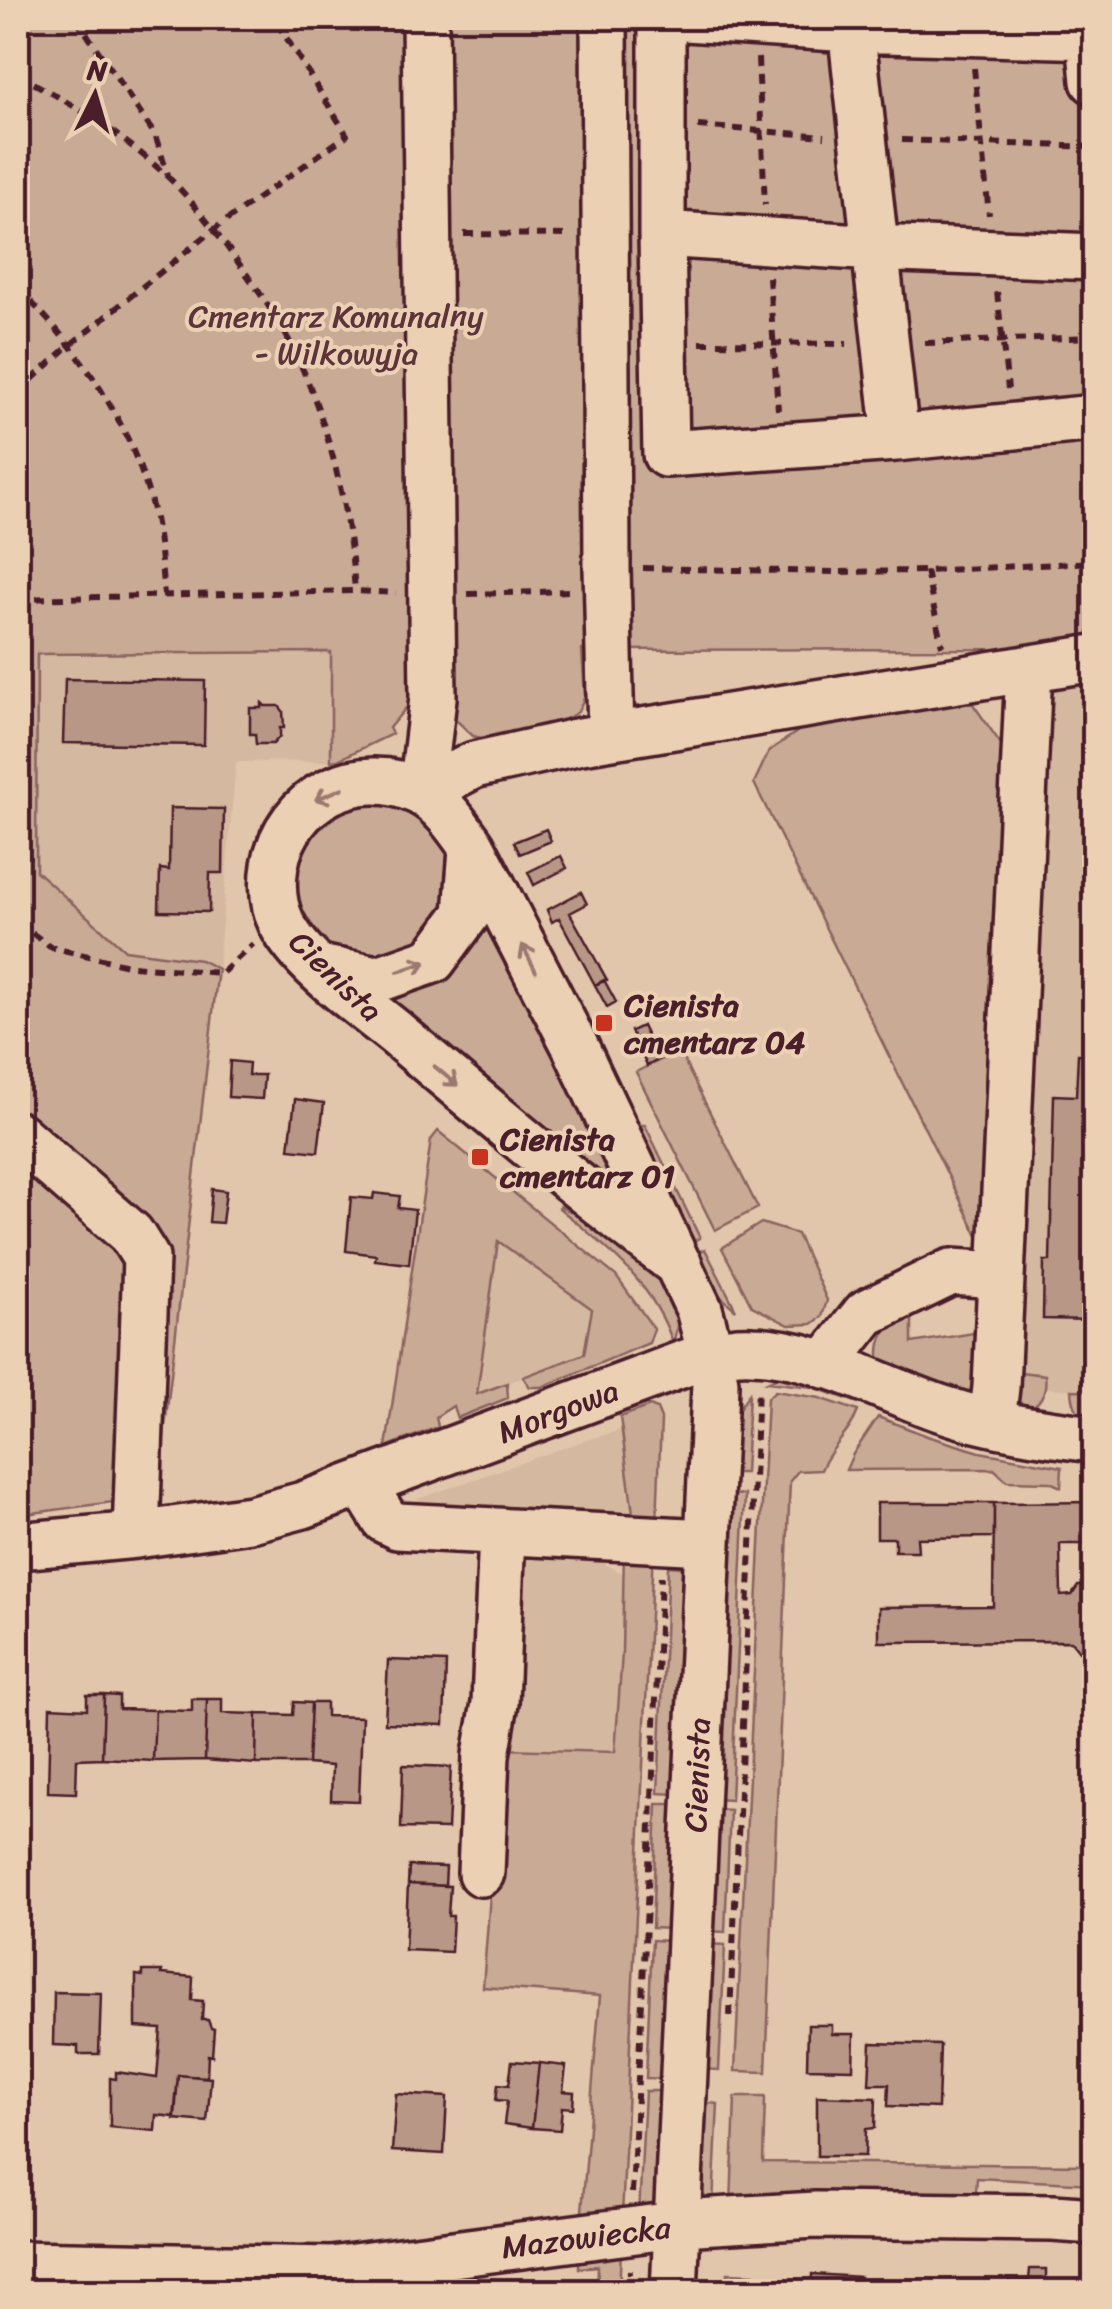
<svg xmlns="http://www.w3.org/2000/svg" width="1112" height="2309" viewBox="0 0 1112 2309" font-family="Sriracha,sans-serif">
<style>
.built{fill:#d5b8a0}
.green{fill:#c9aa95;stroke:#8a6460;stroke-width:2.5}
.building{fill:#b89787;stroke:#4a1f2b;stroke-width:2.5}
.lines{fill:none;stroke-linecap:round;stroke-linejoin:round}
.minor-casing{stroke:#4a1f2b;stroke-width:52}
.path{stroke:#4a1f2b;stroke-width:6;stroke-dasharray:10 8;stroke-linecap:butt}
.minor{stroke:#ecd0b3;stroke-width:45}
.oneway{stroke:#9b786f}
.poi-dot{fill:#c8321e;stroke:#ecd0b3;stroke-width:4}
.labels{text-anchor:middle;stroke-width:8;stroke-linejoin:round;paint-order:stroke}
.park-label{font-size:32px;fill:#5d343b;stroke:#ecd0b3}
.street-label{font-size:32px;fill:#4a1f2b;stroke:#ecd0b3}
.poi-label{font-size:32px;font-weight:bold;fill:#4a1f2b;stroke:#ecd0b3;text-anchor:start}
</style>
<rect width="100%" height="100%" fill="#e2c6ab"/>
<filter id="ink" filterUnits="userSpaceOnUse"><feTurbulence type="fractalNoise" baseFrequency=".01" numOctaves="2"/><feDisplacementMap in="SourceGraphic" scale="20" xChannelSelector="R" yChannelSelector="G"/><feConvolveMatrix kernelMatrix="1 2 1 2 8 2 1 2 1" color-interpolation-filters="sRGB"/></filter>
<g filter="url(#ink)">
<path class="built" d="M331,652V761L236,762L218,969L200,960L125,950L36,871L37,653Z
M1094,682V1391L1046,1388L1011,1368L1043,699L1059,687Z
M498,1240L592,1309L584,1354L477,1395Z
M621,1430L633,1516L402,1515L401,1505L580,1442Z
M531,1540L565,1543L624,1574L622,1653L615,1752L501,1749L512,1569Z"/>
<path class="green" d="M18,18H1094V637L1022,649L582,650L585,696L578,712L556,725L500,742L473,736L455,719L445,686L409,711L405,709L389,728L392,734L338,760L331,761V652L37,654L36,871L125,950L200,960L218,969L157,1496L18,1515Z
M937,698L973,704L1010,757L993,1237L980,1240L754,783L769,751L807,725Z
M359,800L408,806L445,839L452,854L453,908L405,960L334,956L297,916L291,866L315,822Z
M481,910L628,1198L378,995Z
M679,1051L758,1208L715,1230L636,1072Z
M641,1125H645L700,1238L689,1244L649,1155Z
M438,1131L616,1276L654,1329L649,1343L542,1387H530L523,1377L584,1354L592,1309L498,1241L477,1394L507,1383L508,1398L457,1418L453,1406L436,1417L438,1427L386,1447L431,1140Z
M560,1206C586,1218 661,1272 673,1296C680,1312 678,1327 673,1343C652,1281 608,1249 559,1208Z
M761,1223L797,1234L827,1300L822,1317L812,1324L789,1325L752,1306L722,1248Z
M705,1249L736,1310L714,1291L694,1254Z
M982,1291L981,1401L880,1363C876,1344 883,1333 894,1318L912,1320V1343L974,1333L977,1296Z
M1021,1318L1020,1372L1045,1375C1048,1395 1035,1415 1012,1410Z
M794,1375L857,1397L856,1402L813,1387L767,1382L781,1376Z
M1072,1390L1094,1391V1423C1078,1415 1073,1409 1072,1390Z
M775,1391L820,1398L858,1411C850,1434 830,1447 821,1470L798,1471L790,1481L766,2072L735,2071L767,1398Z
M749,1394L745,1473H730C731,1441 727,1420 749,1394Z
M650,1406L657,1409L661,1419L657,1524L635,1528L620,1417Z
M878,1417L930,1437L980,1452L1062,1467L1061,1487L1050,1482L1007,1481L994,1469L846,1470L853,1454Z
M729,1494L745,1495L731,1800L715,1799Z
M624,1549L653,1551L622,2217L581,2223L600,1996L483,1987L501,1749L615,1752L622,1653Z
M668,1566L684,1567L686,1571L676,1794L658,1793Z
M657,1804H676L671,1929L652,1928Z
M714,1809L730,1810L725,1932L709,1931Z
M652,1940L670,1941L664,2079L646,2078Z
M708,1944L725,1945L719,2070L702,2069Z
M645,2091H664L657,2203L652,2210L639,2214Z
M735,2097H765L763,2162L1094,2165V2184L977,2178L975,2206H731Z
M701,2102L718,2104L713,2204L700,2190Z
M621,2251L619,2291H597L598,2266L579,2268V2255Z
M728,2273L753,2274L752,2291H726Z"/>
<path class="building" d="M65,679L205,681L204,745L63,743Z
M262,703L265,706H279L283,711L284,728H280V736L273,744H256L255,734H250V708H262Z
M170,808L224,809L223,873H210L209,912L159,911L160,869L169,870Z
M546,829L551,841L520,854L514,842Z
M561,856L567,868L534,885L528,872Z
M581,892L587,904L570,913L607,980L595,985L559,918L552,922L547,910Z
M604,980L616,1002L607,1007L595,985Z
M642,1026L658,1060L647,1066L631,1031Z
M1078,1054L1094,1055V1320L1043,1319L1044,1261H1050L1054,1095L1076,1096Z
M230,1061L249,1063L248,1075H264L262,1099L228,1097Z
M295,1099L324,1103L318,1152L289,1149Z
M212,1189L226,1191L222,1223L209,1222Z
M374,1193L400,1196L398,1208L415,1210L409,1264L375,1260L376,1255L346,1251L351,1197L373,1199Z
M1094,1502V1544H1060L1061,1596L1072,1595L1078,1586H1094V1651H1079L1071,1641L879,1642V1607L993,1606L994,1503Z
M877,1503H994V1537L917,1538L918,1551H895V1538H877Z
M18,1649L26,1650L23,1733H18Z
M388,1660L446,1662L444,1725L385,1723Z
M87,1695H104L102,1758L77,1759L76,1793L48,1792L50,1707L87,1709Z
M104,1695L119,1696V1709L155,1710L153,1761L102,1758Z
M192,1699H207L205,1760L153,1761L155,1710L192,1711Z
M207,1699H222V1713L257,1714L256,1764L205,1760Z
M294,1702L311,1703L308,1764H256L257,1714L293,1715Z
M311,1703H326V1716L362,1717L359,1801L331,1800L332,1766L308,1764Z
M403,1765L451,1767L448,1829L401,1828Z
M409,1866L446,1867L445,1886L408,1884Z
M408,1884L450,1886L448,1916H453L451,1952L405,1950Z
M143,1971H162L161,1974L193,1977L192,2000L203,2001L202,2020H208L211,2028L214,2029L212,2056L208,2055L207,2077L178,2075L175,2117L156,2115L155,2131L110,2127V2078L116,2079V2072L157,2078L161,2029L136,2027V1975L143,1976Z
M54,1992L101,1993L99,2054H78V2046L53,2045Z
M808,2025H832V2034H854L853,2069L807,2068Z
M871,2043L940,2045L938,2108L888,2106L889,2084H869Z
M512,2061L539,2063L532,2128L504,2124L507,2101L496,2100L498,2084L509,2085Z
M539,2063L566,2066L563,2091L574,2092L573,2108L562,2107L560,2130L532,2128Z
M178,2075L211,2078L207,2122L174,2119Z
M396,2094L447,2097L444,2154L392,2151Z
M817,2096L876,2098L875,2128L866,2129L865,2156H817Z
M1030,2269H1046V2280L1068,2281L1067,2292H1009V2279L1029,2280Z
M812,2274L860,2277V2292H811Z"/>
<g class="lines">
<g class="minor-casing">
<path id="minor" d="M604,18L607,568L611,736
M662,18V234L666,454L896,438L1094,418
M686,18L851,29L1094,36
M850,18L896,438
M1088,18L1094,81
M662,234L875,248L1094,257
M422,792L433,698L425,18
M422,792L474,765L581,741L1094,658
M319,968L378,979L433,960L467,914L472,849
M18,1135L131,1234L146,1258L136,1535
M825,1365L866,1313L951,1272L1001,1275
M992,1422L996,1387L1029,669
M363,1484L385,1520L397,1526L707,1542
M18,1546L136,1535L251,1519L303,1505L656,1374C687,1363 719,1348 752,1350C819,1352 882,1389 943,1409C992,1426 1044,1433 1094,1439
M481,1873L486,1755L495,1703L502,1532
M18,2264L331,2270L697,2222L816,2215L1053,2218L1094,2221
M674,2292L714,1411L715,1383L711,1355L699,1309L574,1044L472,847C458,827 442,803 420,792C359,761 287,798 275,865C272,884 273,906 282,924C302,964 362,1005 397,1034C489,1112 582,1191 679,1265"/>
</g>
<path class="path" d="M76,18L155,135L169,178
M758,58L765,205
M974,68L989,215
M18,75C71,102 124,136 168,177C190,198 209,224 227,247C253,283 282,322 300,363C332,435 349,513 355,591
M698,126L825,136
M902,140L1094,147
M464,234L567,235
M769,277L778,410
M18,289C80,348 132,425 153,510C160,538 161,566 164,595
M997,292L1008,389
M700,343L847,344
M925,343L1094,337
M18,392L69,346L213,230L347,135L274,18
M643,568L834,572L926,571L1094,562
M926,571L942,646
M468,594L571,591
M18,599L355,591L396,593
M18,922L50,947L132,966L222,973L253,944
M730,2016L758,1389
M632,2193L650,1848L661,1576
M629,2292L630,2270"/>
<use href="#minor" class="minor"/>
</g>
<defs><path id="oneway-shaft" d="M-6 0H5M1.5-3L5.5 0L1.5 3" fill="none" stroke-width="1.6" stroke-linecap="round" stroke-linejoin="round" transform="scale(2.5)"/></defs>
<g class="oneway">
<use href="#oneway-shaft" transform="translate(329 794) rotate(157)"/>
<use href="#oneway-shaft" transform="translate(529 958) rotate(-117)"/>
<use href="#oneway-shaft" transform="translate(412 967) rotate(-19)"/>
<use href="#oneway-shaft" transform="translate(446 1076) rotate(40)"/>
</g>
</g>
<g class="poi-dot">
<rect x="594" y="1013" width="20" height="20" rx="5"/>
<rect x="470" y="1147" width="20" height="20" rx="5"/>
</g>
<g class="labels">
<g class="park-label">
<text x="336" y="327">Cmentarz Komunalny<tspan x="336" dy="37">- Wilkowyja</tspan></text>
</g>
<g class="street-label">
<text transform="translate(336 976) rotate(44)" y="11">Cienista</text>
<text transform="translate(558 1411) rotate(-21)" y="11">Morgowa</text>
<text transform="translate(697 1775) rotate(-88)" y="11">Cienista</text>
<text transform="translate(586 2237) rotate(-7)" y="11">Mazowiecka</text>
</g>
<g class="poi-label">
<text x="624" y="1016">Cienista<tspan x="624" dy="37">cmentarz 04</tspan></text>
<text x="500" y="1150">Cienista<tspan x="500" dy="37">cmentarz 01</tspan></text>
</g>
</g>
<rect width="1112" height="2309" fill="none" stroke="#ecd0b3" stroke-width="60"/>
<rect x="30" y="30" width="1052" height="2249" fill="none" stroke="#4a1f2b" stroke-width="4" filter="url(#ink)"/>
<g transform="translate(95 95) rotate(5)" stroke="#ecd0b3" stroke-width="8" paint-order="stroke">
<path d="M0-8L18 38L0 25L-18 38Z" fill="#4a1f2b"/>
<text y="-15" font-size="28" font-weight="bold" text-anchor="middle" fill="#4a1f2b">N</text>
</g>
</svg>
